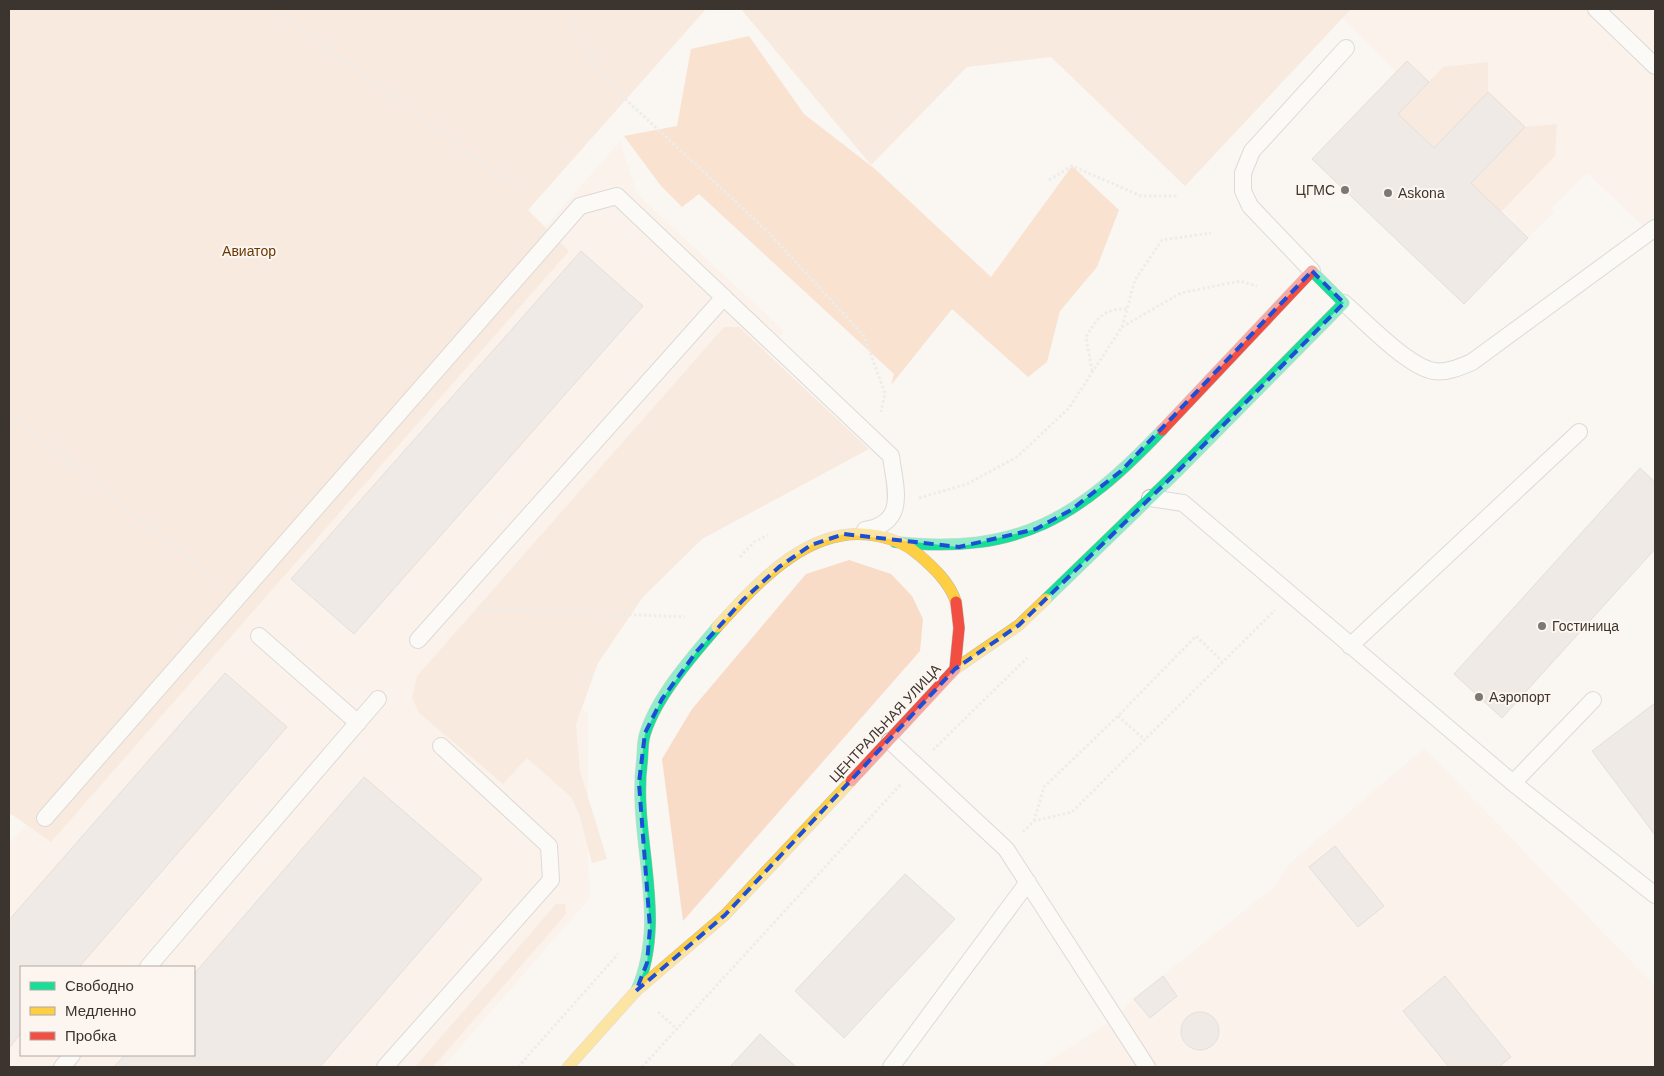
<svg xmlns="http://www.w3.org/2000/svg" width="1664" height="1076" viewBox="0 0 1664 1076" font-family="Arial,sans-serif">
<style>
.built{fill:#fceee3;fill-rule:evenodd}
.green{fill:#f8dcc7}
.forest{fill:#f8cba7}
.building{fill:#e5dbd7;stroke:#c8c2bf}
.lines{fill:none;stroke-linecap:round;stroke-linejoin:round}
.lane-casing{stroke:#bcb7b2;stroke-width:18}
.fast-casing{stroke:#bcb7b2;stroke-width:12}
.slow-casing{stroke:#bcb7b2;stroke-width:12}
.jam-casing{stroke:#bcb7b2;stroke-width:12}
.path{stroke:#e1e0de;stroke-width:3;stroke-dasharray:2.5 2.5;stroke-linecap:butt}
.lane{stroke:#fefefd;stroke-width:16}
.fast{stroke:#16e098;stroke-width:11}
.slow{stroke:#ffcf43;stroke-width:11}
.jam{stroke:#f24e42;stroke-width:11}
.marked{fill:none;stroke:#1d4ed8;stroke-width:4;stroke-dasharray:10 6;stroke-linejoin:round}
.poi-dot{fill:#7e7873;stroke:#fdf5ef;stroke-width:2}
.labels{text-anchor:middle;stroke-width:4;stroke-linejoin:round;paint-order:stroke}
.poi-label{font-size:14px;fill:#3c342f;stroke:#fdf5ef;text-anchor:start}
.park-label{font-size:14px;fill:#6a3804;stroke:#fdf5ef}
.street-label{font-size:14px;fill:#3c342f;stroke:#fdf5ef}
</style>
<rect width="100%" height="100%" fill="#faf6f2"/>
<path class="built" d="M1045,9H1655V237L1587,173L1551,208L1554,212L1464,304L1312,159L1396,73L1342,18L1185,186Z
M620,141L637,194L784,331L503,640L588,714V860L590,898L443,1067H9V844ZM21,967H194V1055H21Z
M1424,748L1655,986V1067H1039L1114,1019L1134,999L1274,887L1289,864Z"/>
<path class="green" d="M9,9H706L528,210L569,251L51,842L11,814L9,817Z
M741,9H1351L1185,186L1051,57L967,67L871,165Z
M1488,62V92L1434,148L1398,114L1443,67Z
M1557,124L1555,156L1501,212L1471,183L1525,127Z
M724,327H739L869,449L702,539L643,597L598,663L576,724L580,771L607,859L592,863L579,814L571,797L527,758L503,784L419,713L412,698L417,676Z
M849,560L891,574L912,596L923,619L920,651L683,921L662,759L692,709L806,574Z
M556,904H565L566,914L433,1067H415Z"/>
<path class="forest" d="M749,36L804,114L875,169L991,277L1072,166L1119,210L1097,267L1060,311L1047,362L1028,377L952,309L891,385L894,374L699,194L682,207L661,186L624,136L677,126L691,49Z"/>
<path class="building" d="M1407,61L1429,82L1398,114L1434,148L1488,92L1525,127L1471,183L1528,238L1464,304L1312,159Z
M581,251L643,306L354,634L291,579Z
M1640,468L1655,482V549L1502,718L1454,674Z
M225,673L287,727L79,967H21V1033L9,1048V920Z
M1655,703V835L1592,751Z
M364,777L482,879L320,1067H114L125,1055H194V974Z
M1335,846L1384,906L1358,927L1309,867Z
M905,874L955,919L844,1038L795,991Z
M1163,976L1177,996L1150,1018L1134,999Z
M1445,976L1511,1057L1499,1067H1449L1403,1011Z
M1181 1031a19 19 0 1 1 38 0a19 19 0 1 1-38 0Z
M760,1034L796,1067H730Z"/>
<g class="lines">
<g class="lane-casing">
<path id="lane" d="M1596,9L1655,66
M1312,271L1250,206L1243,191V173L1252,151L1346,48
M1344,303C1365,321 1408,367 1434,371C1447,373 1460,367 1472,362L1655,228
M1150,498L1183,503L1513,783L1655,895
M259,636L358,723
M418,640L724,297
M1350,646L1579,432
M890,741L1006,849L1147,1067
M1513,783L1593,700
M45,818L580,206L617,196L891,456C895,488 908,523 865,530
M148,967L378,699
M62,1067L72,1055
M385,1067L551,880L549,846L441,746
M891,1067L1028,882"/>
</g>
<g class="fast-casing">
<path id="fast" d="M895,542C1019,555 1078,518 1162,430
M1046,599L1177,472L1344,303L1312,271
M636,991C669,917 632,838 642,761C643,752 642,743 645,734C656,697 692,656 717,627"/>
</g>
<g class="slow-casing">
<path id="slow" d="M717,627C758,582 811,522 878,536C893,539 908,545 919,555C934,568 950,583 956,602
M955,669L1019,625L1046,599
M568,1067L636,991L725,915L851,781"/>
</g>
<g class="jam-casing">
<path id="jam" d="M1162,430L1312,271
M851,781L955,669L959,628L956,602"/>
</g>
<path class="path" d="M275,9L516,188
M563,9L607,82L768,232L864,336L885,393L881,412
M1049,180L1072,166L1141,196H1179
M1122,327L1181,293L1240,281L1257,286
M1092,371L1086,337C1097,318 1104,308 1127,309
M9,414L214,579
M919,498L967,484L1017,457L1069,408L1122,327L1135,280L1162,240L1211,233
M740,557L754,542L768,535
M479,608L685,617
M1118,716L1145,740
M933,750L1027,658
M1034,821L1044,787L1118,716L1196,636L1222,661
M1023,832L1034,821L1072,812L1275,610
M658,1012L678,1030
M518,1067L618,954
M642,1067L901,784"/>
<use href="#lane" class="lane"/>
<use href="#fast" class="fast"/>
<use href="#slow" class="slow"/>
<use href="#jam" class="jam"/>
</g>
<path d="M0 0H1664V1076H0ZM1312,271L1344,303L1177,472L1019,625L955,669L725,915L636,991L647,963L650,928L639,783L645,733L662,699L697,651L743,600L779,567L811,545L844,534L959,547L1036,529L1071,510L1121,471Z" fill="#faf6f2" fill-opacity=".55" fill-rule="evenodd"/>
<path class="marked" d="M1312,271L1344,303L1177,472L1019,625L955,669L725,915L636,991L647,963L650,928L639,783L645,733L662,699L697,651L743,600L779,567L811,545L844,534L959,547L1036,529L1071,510L1121,471Z"/>
<g class="poi-dot">
<circle cx="1345" cy="190" r="5"/>
<circle cx="1388" cy="193" r="5"/>
<circle cx="1542" cy="626" r="5"/>
<circle cx="1479" cy="697" r="5"/>
</g>
<g class="labels">
<g class="poi-label">
<text x="1335" y="195" text-anchor="end">ЦГМС</text>
<text x="1398" y="198">Askona</text>
<text x="1552" y="631">Гостиница</text>
<text x="1489" y="702">Аэропорт</text>
</g>
<g class="park-label">
<text x="249" y="256">Авиатор</text>
</g>
<g class="street-label">
<text transform="translate(885 723) rotate(-47)" y="5">ЦЕНТРАЛЬНАЯ УЛИЦА</text>
</g>
</g>
<rect width="1664" height="1076" fill="none" stroke="#3c342f" stroke-width="20"/>
<rect x="20" y="966" width="175" height="90" fill="#fdf5ef" stroke="#b0a8a2"/>
<rect x="30" y="982" width="25" height="8" fill="#16e098" stroke="#b0a8a2"/>
<text x="65" y="991" font-size="15" fill="#3c342f">Свободно</text>
<rect x="30" y="1007" width="25" height="8" fill="#ffcf43" stroke="#b0a8a2"/>
<text x="65" y="1016" font-size="15" fill="#3c342f">Медленно</text>
<rect x="30" y="1032" width="25" height="8" fill="#f24e42" stroke="#b0a8a2"/>
<text x="65" y="1041" font-size="15" fill="#3c342f">Пробка</text>
</svg>
